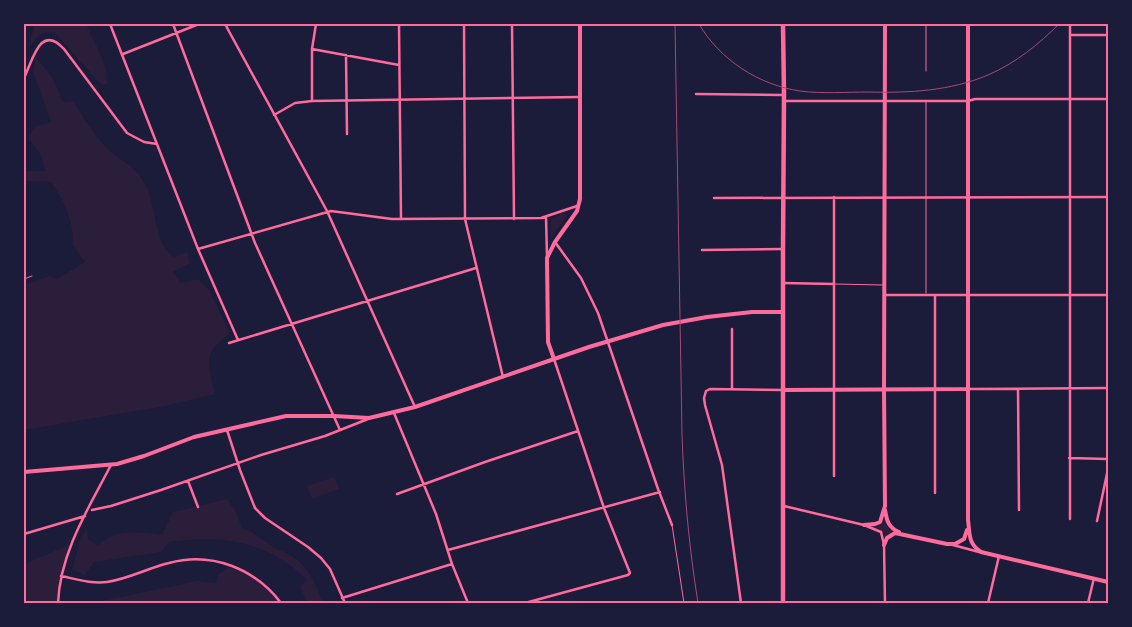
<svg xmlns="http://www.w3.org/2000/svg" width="1132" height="627" viewBox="0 0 1132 627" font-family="Poppins,sans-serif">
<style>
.green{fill:#2a1e3b}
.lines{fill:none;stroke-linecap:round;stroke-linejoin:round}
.service{stroke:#ff6b9d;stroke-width:1}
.minor{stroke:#ff6b9d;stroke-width:2.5}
.tertiary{stroke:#ff6b9d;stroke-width:4}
.secondary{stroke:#ff6b9d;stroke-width:4}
.primary{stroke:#ff6b9d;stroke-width:4.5}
.rail{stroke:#a44b75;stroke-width:1}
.neatline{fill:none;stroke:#ff6b9d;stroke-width:2}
</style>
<rect width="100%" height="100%" fill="#1b1b3a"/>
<path class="green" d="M35,24H86C93,40 109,66 107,84L103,85L99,82L55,33C39,30 38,38 28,48Z
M36,57L52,77L63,102L73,101C82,115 91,130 102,143C116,160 134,162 146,186C156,206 154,241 173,257L187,252L190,263L173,272L181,283L198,279L209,290L230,333C201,355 208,363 215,394L165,406L24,430V285L50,276L57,279L85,262L73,245C74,222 64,200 51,182L24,181V171H45L41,155L28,138L35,127L51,122L33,71Z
M564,213L567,216L551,238V219Z
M334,477L339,489L312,499L307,486Z
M227,499L236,512L242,528C253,531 260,538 269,544C275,549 283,551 290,555C308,565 316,585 323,603H307L300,586L307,580C267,540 222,535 169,542L161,552L94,562L85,575L72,570L81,537L87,529L88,540L98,545C118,528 137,531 162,535L173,512Z
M885,506L886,518L896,531L890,534L884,545L881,532L864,525L880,522Z
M71,544L66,557L58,603H24V564Z
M233,566L258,580L281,603H93L197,581L216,583L218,575L226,569Z"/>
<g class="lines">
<path class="service" d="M926,71V24
M24,279L32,276
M835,284L883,285
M926,293V102
M672,525L684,603"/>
<path class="minor" d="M110,24L198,249L238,340
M173,24L255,243L340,430
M225,24L327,211L415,407
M399,24L401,219
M464,24L465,219L503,377
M512,24L514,219
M1070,24V519
M1070,35H1108
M312,49L399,65
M123,54L199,24
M346,55L347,134
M24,78C33,60 40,23 64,49L127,133L144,142L157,144
M696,94L783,95
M312,101V49L316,24
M785,101H968L975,99H1108
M274,115L295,103L312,101L580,97
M714,198L1108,197
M546,217L547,256
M555,242L581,278L598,313L658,489L672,525
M198,249L331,211L392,219L541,218L577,206
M702,250L783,249
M783,283L834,284
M885,295H1108
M732,329V389
M229,343L476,268
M968,389L1108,388
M1018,389L1019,510
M394,413L436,514L452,564L468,603
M227,430L240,470L255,508L265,518L308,547L321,558L330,569L345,603
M1069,458L1108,459
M834,476V197
M188,481L198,507
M935,493V295
M397,494L485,462L578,431
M784,506L864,525L881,532L884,545L885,603
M92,510L111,506L161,490L261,455L325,436L368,419
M1097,521L1108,469
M24,534L85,516
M953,545L979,552
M448,550L660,492
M61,576C76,579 91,584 107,582C128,579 148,568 169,563C212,551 255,569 281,603
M342,598L452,564
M58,603C60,553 88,509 111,465
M525,603L628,575L630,573L604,508L554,359
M741,603L722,465L705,405L704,398L706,391L710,389L783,390
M988,603L999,556
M1088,603L1094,578"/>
<path class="tertiary" d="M554,359L548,342L547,258L555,242L577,211L580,199V24
M968,389V520C970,535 968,543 981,552L1108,582
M24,472L117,464L144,456L194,437L286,416H334L369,418L415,407L589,347L663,325L707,317L752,312H783
M885,510C887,521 888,527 899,532
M864,525L875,524L880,522L885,506L884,390
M884,545L887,538L895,533L947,544H955L964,539L967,530"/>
<path class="secondary" d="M783,390L968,389V24
M884,390L885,24"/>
<path class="primary" d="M783,24L784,95L783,249V603"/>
<path class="rail" d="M675,24L682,435C684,491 689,547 698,603
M699,24C720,60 759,85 800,91C823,94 846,92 869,92C910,93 950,91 988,75C1016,63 1039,44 1059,24"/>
</g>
<rect width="1132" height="627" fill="none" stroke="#1b1b3a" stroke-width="50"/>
<rect x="25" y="25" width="1082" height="577" class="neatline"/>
</svg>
